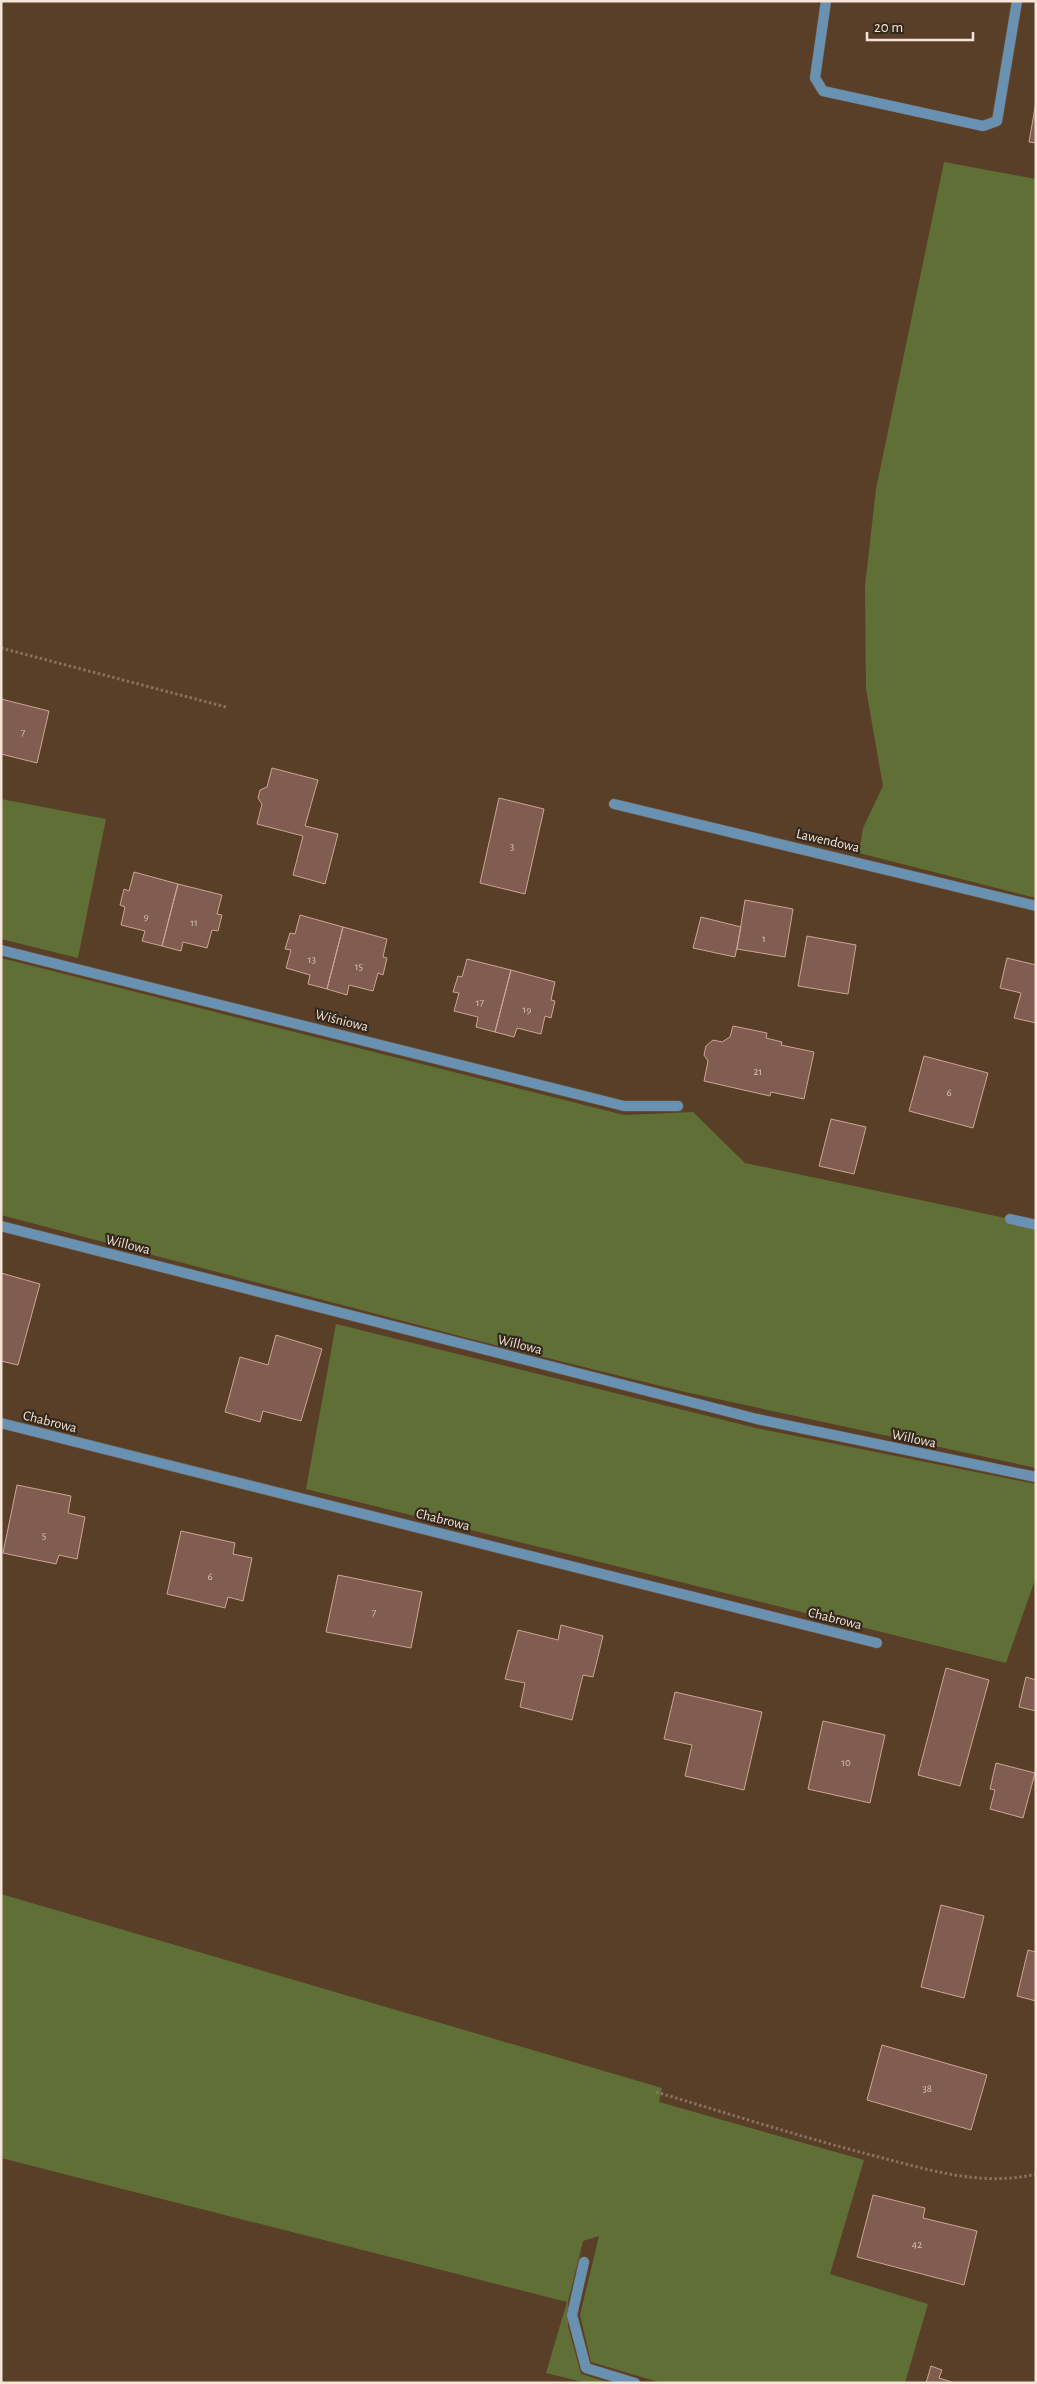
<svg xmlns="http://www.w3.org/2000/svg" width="1037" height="2384" viewBox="0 0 1037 2384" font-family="'Alegreya Sans',sans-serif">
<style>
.green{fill:#5f6f36}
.building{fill:#805d50;stroke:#cca596}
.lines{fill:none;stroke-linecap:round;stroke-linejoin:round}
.lane-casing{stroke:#755d48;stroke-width:11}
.street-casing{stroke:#755d48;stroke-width:11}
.path{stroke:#88715d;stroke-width:3;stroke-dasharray:2.5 2.5;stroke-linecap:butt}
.lane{stroke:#6992b2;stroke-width:10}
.street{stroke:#6992b2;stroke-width:10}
.labels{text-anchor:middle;stroke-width:4.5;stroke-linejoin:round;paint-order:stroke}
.number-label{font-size:11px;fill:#d8c2b5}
.street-label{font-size:14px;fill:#f5e4d7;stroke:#35291e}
</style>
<rect width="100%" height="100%" fill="#593f28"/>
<path class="green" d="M944,162L1036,179V898L859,853L863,828L883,786L866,689L865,586L876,489Z
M1,799L106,819L78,958L1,939Z
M1,958L624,1115L693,1112L745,1163L1010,1219L1036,1228V1468L685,1392L475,1340L1,1215Z
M336,1324L756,1428L1036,1484V1577L1006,1663L306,1489Z
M1,1894L662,2088L659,2102L864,2160L830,2274L928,2304L905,2383H662L591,2362L580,2315L599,2236L583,2241L568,2302V2326L581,2374L611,2383H587L546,2373L567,2302L1,2158Z"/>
<path class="building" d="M1036,102V143L1029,142Z
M1,699L49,711L37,763L1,754Z
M272,768L318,780L305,826L338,834L325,884L293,875L303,836L257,824L262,804L258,798L260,790L267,787Z
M499,798L544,809L525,894L480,883Z
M134,872L178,884L162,946L142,941L145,931L121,925L125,907L120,905L124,889L129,891Z
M178,884L222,895L217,914L222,915L218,931L212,930L207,948L183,942L181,951L162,946Z
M745,900L793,909L785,957L737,949Z
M300,915L343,927L327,989L308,984L310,975L286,968L291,950L285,949L290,933L295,934Z
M701,917L741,927L735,957L693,948Z
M343,927L387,939L383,957L387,958L383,975L378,973L373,991L349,985L347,995L327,989Z
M807,936L856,945L848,994L798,986Z
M1007,958L1036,965V1023L1014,1018L1021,993L1000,988Z
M467,959L511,970L495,1032L476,1027L478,1017L454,1011L459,993L453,992L458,976L462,977Z
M511,970L555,982L551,1000L555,1001L551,1018L545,1016L541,1034L517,1028L514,1037L495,1032Z
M733,1026L767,1033L766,1038L782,1042L781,1045L814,1052L804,1099L771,1092L770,1096L704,1081L708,1061L704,1055L706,1046L713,1040L722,1042L730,1037Z
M924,1056L988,1073L973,1128L909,1111Z
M831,1119L866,1127L854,1174L819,1166Z
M1,1273L40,1284L18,1365L1,1361Z
M276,1335L322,1349L301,1421L263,1411L260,1422L225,1412L240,1357L268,1365Z
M17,1485L71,1496L68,1513L85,1517L77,1559L59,1555L56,1564L3,1553Z
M181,1531L235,1543L233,1554L252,1558L243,1601L228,1597L225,1608L167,1594Z
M338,1575L422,1592L411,1648L326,1632Z
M561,1625L603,1636L593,1677L583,1675L572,1720L520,1707L525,1683L505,1679L518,1630L558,1640Z
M946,1668L989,1680L960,1786L918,1775Z
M1026,1677L1036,1680V1711L1019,1707Z
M675,1692L762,1712L744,1790L685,1776L692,1745L664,1739Z
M823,1721L885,1735L870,1803L808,1789Z
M996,1763L1035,1773L1023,1818L990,1809L995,1790L990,1789Z
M941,1905L984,1916L964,1998L921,1987Z
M1028,1950L1036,1952V2001L1017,1996Z
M882,2045L987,2075L971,2130L867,2100Z
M873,2195L925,2208L923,2218L977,2231L964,2285L857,2257Z
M931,2366L942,2370L939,2378L955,2383H926Z"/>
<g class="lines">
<g class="lane-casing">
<path id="lane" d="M826,1L815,78L823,91L983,126L997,121L1017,1"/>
</g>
<g class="street-casing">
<path id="street" d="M614,804L1036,906
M1,950L624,1106H678
M1010,1219L1036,1225
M1,1226L757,1419L1036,1477
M1,1423L877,1643
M584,2262L572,2315L586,2368L635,2383"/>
</g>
<path class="path" d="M1,648L226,707
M656,2092C730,2114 804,2138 879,2157C929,2170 983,2187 1036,2174"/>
<use href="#lane" class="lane"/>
<use href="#street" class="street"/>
</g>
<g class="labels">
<g class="number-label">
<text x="23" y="736">7</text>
<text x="512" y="850">3</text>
<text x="146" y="920">9</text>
<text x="194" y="926">11</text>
<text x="764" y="942">1</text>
<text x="312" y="963">13</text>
<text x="359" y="970">15</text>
<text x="480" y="1006">17</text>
<text x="527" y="1013">19</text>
<text x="758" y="1075">21</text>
<text x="949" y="1096">6</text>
<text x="44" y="1539">5</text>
<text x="210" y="1580">6</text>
<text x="374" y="1616">7</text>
<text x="846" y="1766">10</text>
<text x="927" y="2092">38</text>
<text x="917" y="2248">42</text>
</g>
<g class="street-label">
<text transform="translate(828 840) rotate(13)" y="5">Lawendowa</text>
<text transform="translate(342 1020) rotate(14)" y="5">Wiśniowa</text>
<text transform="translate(128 1244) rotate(14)" y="5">Willowa</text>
<text transform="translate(520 1344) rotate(14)" y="5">Willowa</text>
<text transform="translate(50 1421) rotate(14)" y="5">Chabrowa</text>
<text transform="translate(914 1438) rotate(12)" y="5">Willowa</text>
<text transform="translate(443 1519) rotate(14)" y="5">Chabrowa</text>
<text transform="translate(835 1618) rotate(14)" y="5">Chabrowa</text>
</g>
</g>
<rect width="1037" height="2384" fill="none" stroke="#f5e4d7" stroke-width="5"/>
<path d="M867 32v8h106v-8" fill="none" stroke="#f5e4d7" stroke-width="2.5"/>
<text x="874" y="32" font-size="15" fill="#f5e4d7" stroke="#35291e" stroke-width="4" paint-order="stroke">20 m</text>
</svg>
